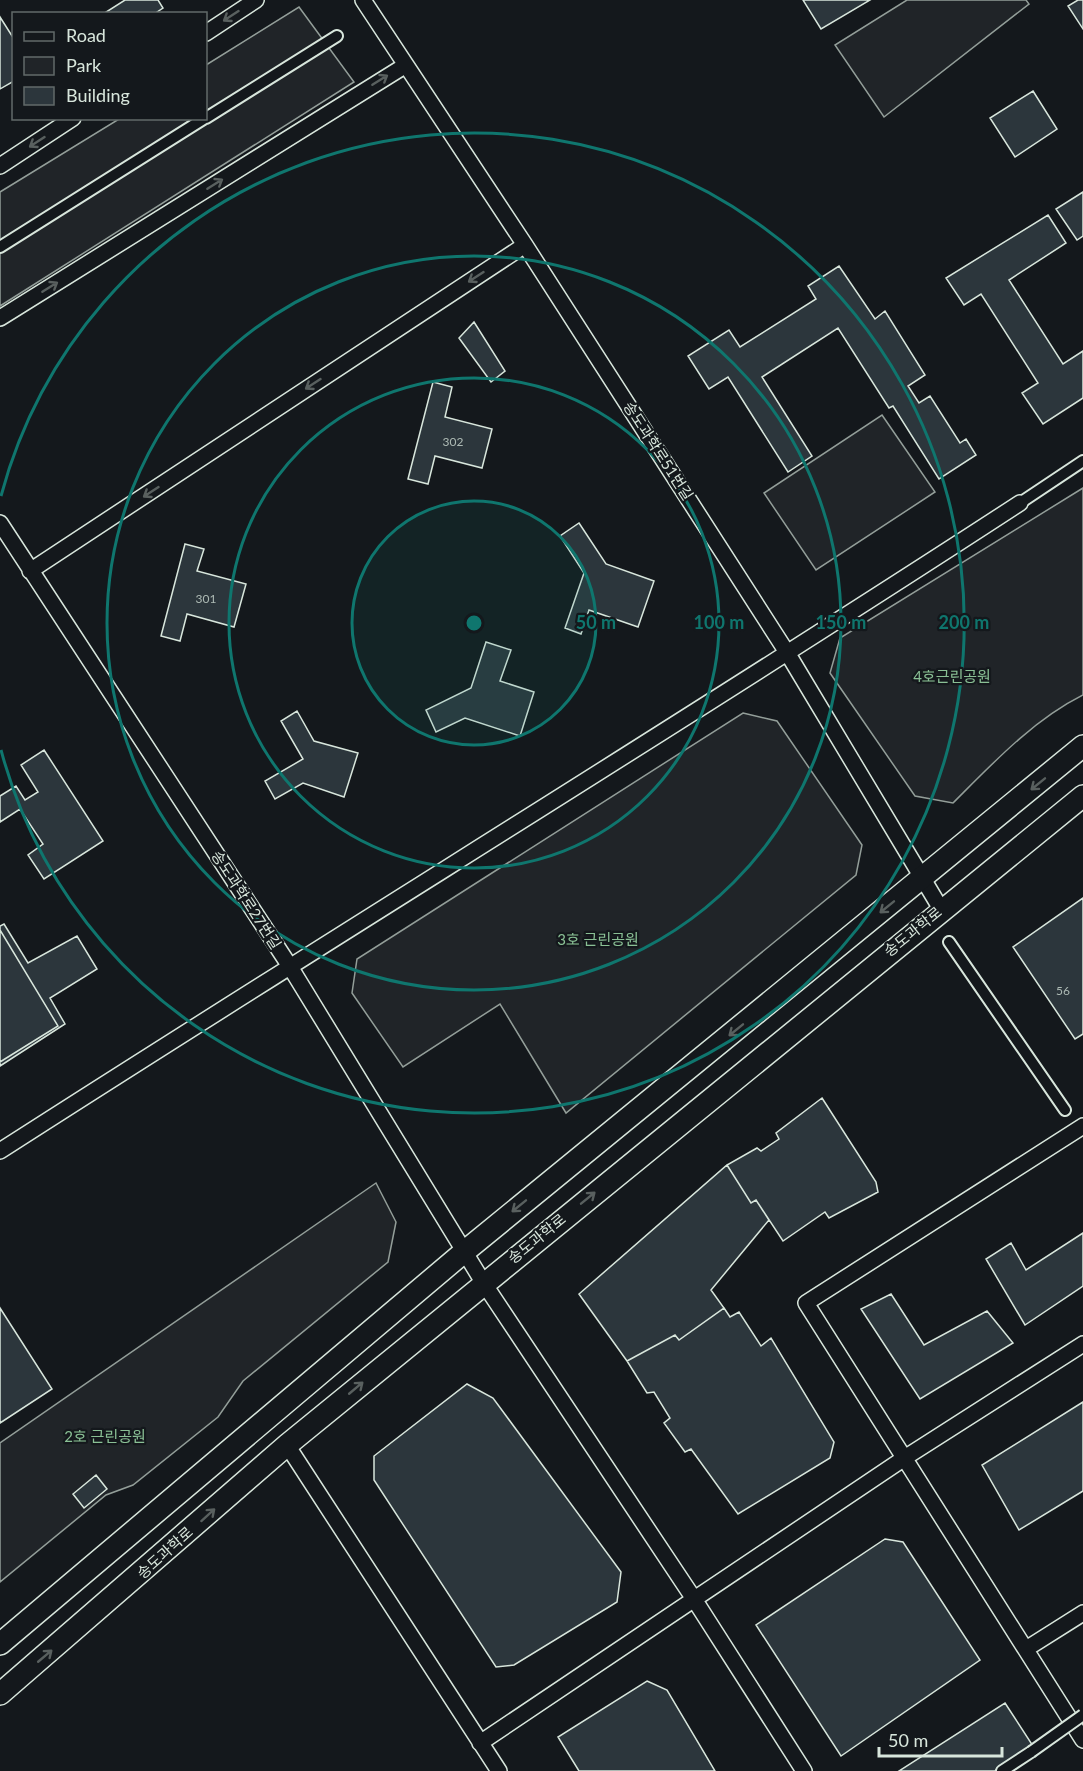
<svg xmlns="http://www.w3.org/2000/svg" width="1083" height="1771" viewBox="0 0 1083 1771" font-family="Lato,'Noto Sans KR',sans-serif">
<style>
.green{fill:#202428;stroke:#939e99;stroke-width:1.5}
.building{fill:#2c363c;stroke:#d8e6dc;stroke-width:1.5}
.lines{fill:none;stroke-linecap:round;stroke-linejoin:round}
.pedestrian-casing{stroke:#d8e6dc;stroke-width:14}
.minor-casing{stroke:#d8e6dc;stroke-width:18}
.secondary-casing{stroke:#d8e6dc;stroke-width:24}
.pedestrian{stroke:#14181c;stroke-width:10}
.minor{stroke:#14181c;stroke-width:15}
.secondary{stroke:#14181c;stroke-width:21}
.pedestrian-bridge-casing{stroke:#d8e6dc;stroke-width:14;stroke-linecap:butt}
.pedestrian-bridge{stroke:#14181c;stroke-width:10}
.oneway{stroke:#59605f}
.ring{fill:none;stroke:#0f766e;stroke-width:3}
.labels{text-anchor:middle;stroke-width:4.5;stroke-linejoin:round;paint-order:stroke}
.number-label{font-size:12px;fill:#adbab4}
.street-label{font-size:15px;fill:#d8e6dc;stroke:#14181c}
.park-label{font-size:15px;fill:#8ac095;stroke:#14181c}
.centre{fill:#0f766e;stroke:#14181c;stroke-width:3}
.ring-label{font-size:18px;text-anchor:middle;font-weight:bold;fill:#0f766e;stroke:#14181c;stroke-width:4.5;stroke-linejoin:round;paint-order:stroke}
</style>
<rect width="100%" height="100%" fill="#14181c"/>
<path class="green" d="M907,0H1026L1029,4L884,117L835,45Z
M299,7L354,82L0,306V192L119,119L206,118V65Z
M882,415L935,492L816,570L764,493Z
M1083,488V695C1033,720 992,764 953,803L915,796L830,673L840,638Z
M743,713L777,721L862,845L856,875L566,1113L500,1004L403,1067L352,993L357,959Z
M376,1183L396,1222L388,1262L243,1381L218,1417L133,1485L106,1495L0,1582V1443Z"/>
<path class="building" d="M125,0H158L163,8L154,14H103Z
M803,0H870L821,29Z
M1078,0H1083V29L1068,6Z
M0,17L14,39V81L0,89Z
M1033,91L1057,129L1015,157L990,118Z
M1083,192V236L1077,240L1056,209Z
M1048,215L1066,243L1009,280L1063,364L1083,351V398L1043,424L1022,393L1038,383L981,294L964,305L946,278Z
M839,266L875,319L885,311L925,375L908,386L919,403L930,396L960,443L966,439L976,455L939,479L893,406L889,408L838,328L762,377L812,456L788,472L728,377L709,389L688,356L729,330L740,347L816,299L808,286Z
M474,322L505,371L491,382L459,338Z
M433,382L452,387L445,417L492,429L482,468L435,456L428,484L408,479Z
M579,523L606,564L654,581L638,627L589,610L581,634L565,628L584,573L560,536Z
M185,544L204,549L197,571L246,584L234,627L187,614L180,641L161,636Z
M486,642L511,650L500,681L534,692L520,736L465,718L436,732L426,710L471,688Z
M297,711L314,741L358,753L344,797L303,783L275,799L265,781L303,759L281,721Z
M44,750L103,841L44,879L28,855L43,844L20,809L0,822V796L16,786L25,800L38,792L21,765Z
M1083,898V1034L1075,1039L1013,947Z
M4,924L28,963L77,936L97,969L50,998L65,1024L0,1066V926Z
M0,930L58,1026L0,1062Z
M822,1098L876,1182L878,1192L829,1218L825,1212L783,1241L756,1200L751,1203L727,1165L757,1148L761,1151L779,1139L776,1133Z
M727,1165L751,1203L756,1200L769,1220L711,1290L724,1308L679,1340L675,1335L627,1361L579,1294Z
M1083,1233V1286L1025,1325L986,1259L1011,1243L1026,1270Z
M891,1294L924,1345L987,1311L1013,1343L920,1399L861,1309Z
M0,1308L52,1389L0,1423Z
M724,1308L730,1317L739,1312L761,1346L771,1338L834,1442L830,1458L738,1514L691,1449L685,1452L664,1423L670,1418L654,1392L647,1393L627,1361L675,1335L679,1340Z
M467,1384L493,1398L621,1572L617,1602L514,1665L496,1667L374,1480V1456Z
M1083,1402V1491L1019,1530L982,1465Z
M96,1475L107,1489L84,1508L73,1494Z
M885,1539L903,1542L980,1660L841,1756L756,1625Z
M647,1681L667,1690L715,1771H579L558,1737Z
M1005,1703L1033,1746L995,1771H899Z"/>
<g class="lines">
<g class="pedestrian-casing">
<path id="pedestrian" d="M206,118L337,36
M0,247L205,118
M1020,503L1083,461
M949,942L1065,1110
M1002,1771L1031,1752"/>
</g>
<g class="minor-casing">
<path id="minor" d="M363,0L525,245L788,654L941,909
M206,33L256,0
M0,166L73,118
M0,318L406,65
M0,523L289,965L483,1282L694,1599L804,1771
M30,571L525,245
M1083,1126L806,1303L1083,1740
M0,1151C339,933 683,723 1020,503
M287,1445L499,1771
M1026,1649L1083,1613
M480,1743L906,1457L1083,1344"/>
</g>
<g class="secondary-casing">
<path id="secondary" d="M0,1644L464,1252L1083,746
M0,1694L287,1445L1083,796"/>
</g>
<use href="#pedestrian" class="pedestrian"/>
<use href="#minor" class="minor"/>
<use href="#secondary" class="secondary"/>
<g class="pedestrian-bridge-casing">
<path id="pedestrian-bridge" d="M1031,1752L1083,1715"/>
</g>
<use href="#pedestrian-bridge" class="pedestrian-bridge"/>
</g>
<defs><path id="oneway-shaft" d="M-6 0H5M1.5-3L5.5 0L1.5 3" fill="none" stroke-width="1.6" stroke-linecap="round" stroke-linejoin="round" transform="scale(1.5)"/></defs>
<g class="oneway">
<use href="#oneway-shaft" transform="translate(231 16) rotate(147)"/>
<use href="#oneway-shaft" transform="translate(380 80) rotate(-32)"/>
<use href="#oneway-shaft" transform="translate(37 142) rotate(147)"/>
<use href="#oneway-shaft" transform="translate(215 184) rotate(-32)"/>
<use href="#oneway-shaft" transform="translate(476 277) rotate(147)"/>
<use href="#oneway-shaft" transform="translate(50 287) rotate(-32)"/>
<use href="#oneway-shaft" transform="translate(313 384) rotate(147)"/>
<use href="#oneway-shaft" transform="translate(151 492) rotate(147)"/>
<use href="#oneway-shaft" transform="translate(1038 784) rotate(141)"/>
<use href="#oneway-shaft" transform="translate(887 907) rotate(141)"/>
<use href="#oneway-shaft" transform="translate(736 1030) rotate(141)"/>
<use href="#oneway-shaft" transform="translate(588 1198) rotate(-39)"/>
<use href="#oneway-shaft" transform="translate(519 1206) rotate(141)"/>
<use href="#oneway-shaft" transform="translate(356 1388) rotate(-40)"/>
<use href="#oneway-shaft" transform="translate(208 1515) rotate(-42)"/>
<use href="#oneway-shaft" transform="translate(45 1656) rotate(-40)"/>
</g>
<circle cx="474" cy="623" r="122" fill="#0f766e" fill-opacity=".12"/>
<g class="ring">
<circle cx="474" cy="623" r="122"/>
<circle cx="474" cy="623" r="245"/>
<circle cx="474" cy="623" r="367"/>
<path d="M1 496A490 490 0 1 1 1 750"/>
</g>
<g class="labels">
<g class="number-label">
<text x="453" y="446">302</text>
<text x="206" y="603">301</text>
<text x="1063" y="995">56</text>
</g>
<g class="street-label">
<text transform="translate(658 451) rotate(57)" y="5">송도과학로51번길</text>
<text transform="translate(246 900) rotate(57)" y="5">송도과학로27번길</text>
<text transform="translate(913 932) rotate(-39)" y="5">송도과학로</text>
<text transform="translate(537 1239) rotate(-39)" y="5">송도과학로</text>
<text transform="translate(165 1553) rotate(-42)" y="5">송도과학로</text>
</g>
<g class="park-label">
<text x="952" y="682">4호근린공원</text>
<text x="598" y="945">3호 근린공원</text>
<text x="105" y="1442">2호 근린공원</text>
</g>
</g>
<circle cx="474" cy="623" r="9" class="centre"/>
<g class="ring-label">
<text x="596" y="629">50 m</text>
<text x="719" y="629">100 m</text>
<text x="841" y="629">150 m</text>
<text x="964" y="629">200 m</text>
</g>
<rect x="12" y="12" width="195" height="108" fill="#14181c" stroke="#626a69" stroke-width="1.5"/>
<rect x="24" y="32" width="30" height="9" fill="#14181c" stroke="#626a69" stroke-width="1.5"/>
<text x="66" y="42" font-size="18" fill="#d8e6dc">Road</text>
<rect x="24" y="57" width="30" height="18" fill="#202428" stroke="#626a69" stroke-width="1.5"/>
<text x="66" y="72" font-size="18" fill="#d8e6dc">Park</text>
<rect x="24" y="87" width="30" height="18" fill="#2c363c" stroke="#626a69" stroke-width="1.5"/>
<text x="66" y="102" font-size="18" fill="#d8e6dc">Building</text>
<path d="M879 1747v9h123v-9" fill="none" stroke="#d8e6dc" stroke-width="3"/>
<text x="888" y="1747" font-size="18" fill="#d8e6dc" stroke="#14181c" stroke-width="4.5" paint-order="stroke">50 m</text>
</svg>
